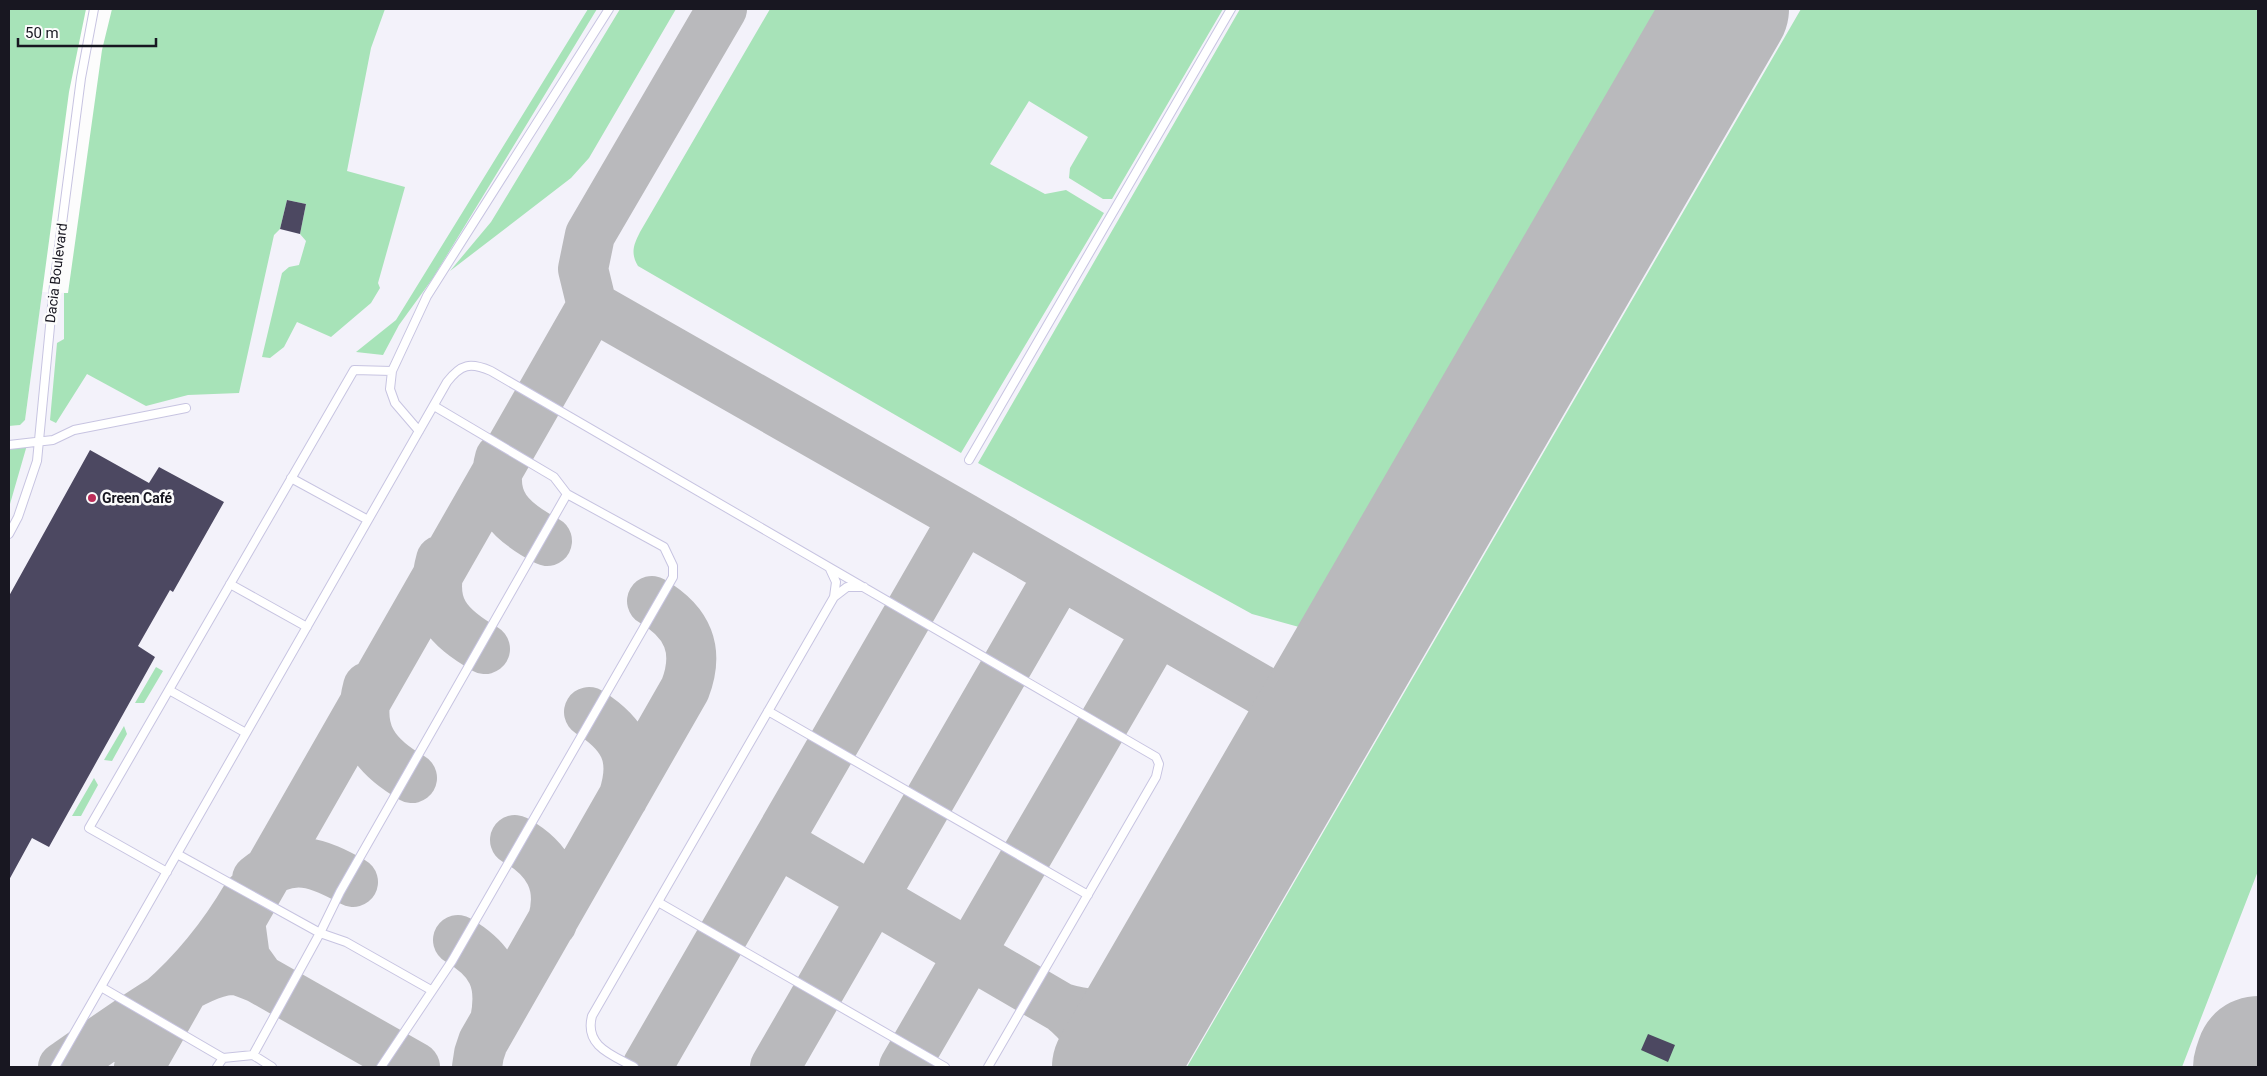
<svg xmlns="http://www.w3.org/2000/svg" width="2267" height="1076" viewBox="0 0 2267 1076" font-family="Roboto,sans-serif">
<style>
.built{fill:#f3f2fa}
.green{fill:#a7e3b8}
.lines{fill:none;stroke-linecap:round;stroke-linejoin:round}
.taxiway{stroke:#b9b9bc;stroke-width:50}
.runway{stroke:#b9b9bc;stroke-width:124}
.building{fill:#4c4861}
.service-casing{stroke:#c7c4e1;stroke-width:10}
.service{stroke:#fff;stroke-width:8}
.poi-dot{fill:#bc2d5a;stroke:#fcfcfc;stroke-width:2}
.labels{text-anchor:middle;stroke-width:5;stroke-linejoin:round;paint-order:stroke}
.street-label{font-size:14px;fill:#181721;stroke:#fcfcfc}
.poi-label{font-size:14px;font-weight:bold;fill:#181721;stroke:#fcfcfc;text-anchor:start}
</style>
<rect width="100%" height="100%" fill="#fcfcfc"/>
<path class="built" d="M322,9H2258V1067H9V426L20,425L25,420L42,292L68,293Z"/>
<path class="green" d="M9,9H86L69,92L25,420L20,425L9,426Z
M112,9H385L371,48L347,171L405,187L378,283L380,288L371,303L331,337L297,322L284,347L270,358L262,357L282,273L289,267L299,265L306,241L300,234L306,204L287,200L280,229L274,235L239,393L188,395L146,406L87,374L56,423L50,420L57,343L64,339V293H68L102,50Z
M588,9H597L433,278L399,325L383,355L356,352L396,320Z
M620,9H676L589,158L571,178L450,271L491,222Z
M770,9H1223L1112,199H1103L1069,178L1070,168L1088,137L1029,101L990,164L1045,194L1066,190L1104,213L961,453L638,266C630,253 634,244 640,232Z
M1240,9H1657L1299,627L1252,614L978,463Z
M1801,9H2258V871L2182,1067H1187Z
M9,442L27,445L10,504H9Z
M156,667L163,671L144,703H135Z
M124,726L127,734L112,761L104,760Z
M94,778L98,785L81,816H72Z"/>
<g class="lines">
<path class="taxiway" d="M592,306L583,269L590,235L722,9
M500,458C488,502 511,522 547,541
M441,560C428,607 447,627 485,649
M368,687C356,732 374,756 412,778
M589,712C624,734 637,757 623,798
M515,840C548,858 564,885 552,923
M777,842L1062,1008C1104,1021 1127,1012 1161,987
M257,879C291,851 319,863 353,882
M458,940C492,960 503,981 495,1021
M260,979L245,958L240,921L592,306L964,518L1315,721
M159,1003C195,972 223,937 247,896
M1062,1008C1081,1023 1096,1042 1097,1067
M63,1067C99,1043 191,972 231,970C241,970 251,975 260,979L415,1067
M139,1067L181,993
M477,1067L479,1054L483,1042L685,689C700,650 688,622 652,601
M647,1067L964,518
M775,1067L1060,574
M904,1067L1158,630"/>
<path class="runway" d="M1114,1067L1727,9
M2255,1067L2258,1058"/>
</g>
<path class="building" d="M287,200L306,204L300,234L280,229Z
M90,450L149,483L159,467L224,502L173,592L170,590L138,646L155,657L49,847L32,838L9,880V596Z
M1648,1034L1675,1045L1668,1062L1641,1050Z"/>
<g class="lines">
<g class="service-casing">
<path id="service" d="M419,431L395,403L390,389L392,371L427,296L609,9
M9,445L53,440L74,430L186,408
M969,460L1231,9
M291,478L368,520
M9,534L18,517L37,461L54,285L81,78L94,9
M230,584L307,627
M834,597L847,587H864
M169,690L246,733
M768,711L1088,895
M177,854L320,933L253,1055
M167,872L89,828L354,370L392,371
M658,902L945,1067
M101,987L223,1058L253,1055L272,1067
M431,990L346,942L320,933L340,892L567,494
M55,1067L447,382C461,364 470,362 491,371L1156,757L1159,764L1156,777L988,1067
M217,1067L223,1058
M381,1067L452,961L673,577V566L664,547L567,494L554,477L434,406
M634,1067C612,1055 584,1046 592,1016L834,597L836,582L830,569"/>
</g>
<use href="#service" class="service"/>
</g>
<circle class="poi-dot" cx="92" cy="498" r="5"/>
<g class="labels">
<g class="street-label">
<text transform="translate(56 273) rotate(-83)" y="5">Dacia Boulevard</text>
</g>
<g class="poi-label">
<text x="102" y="503">Green Café</text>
</g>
</g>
<rect width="2267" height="1076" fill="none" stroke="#181721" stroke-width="20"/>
<path d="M18 38v8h138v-8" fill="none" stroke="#181721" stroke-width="2.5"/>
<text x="25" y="38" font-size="15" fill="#181721" stroke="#fcfcfc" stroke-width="4" paint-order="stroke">50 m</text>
</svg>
